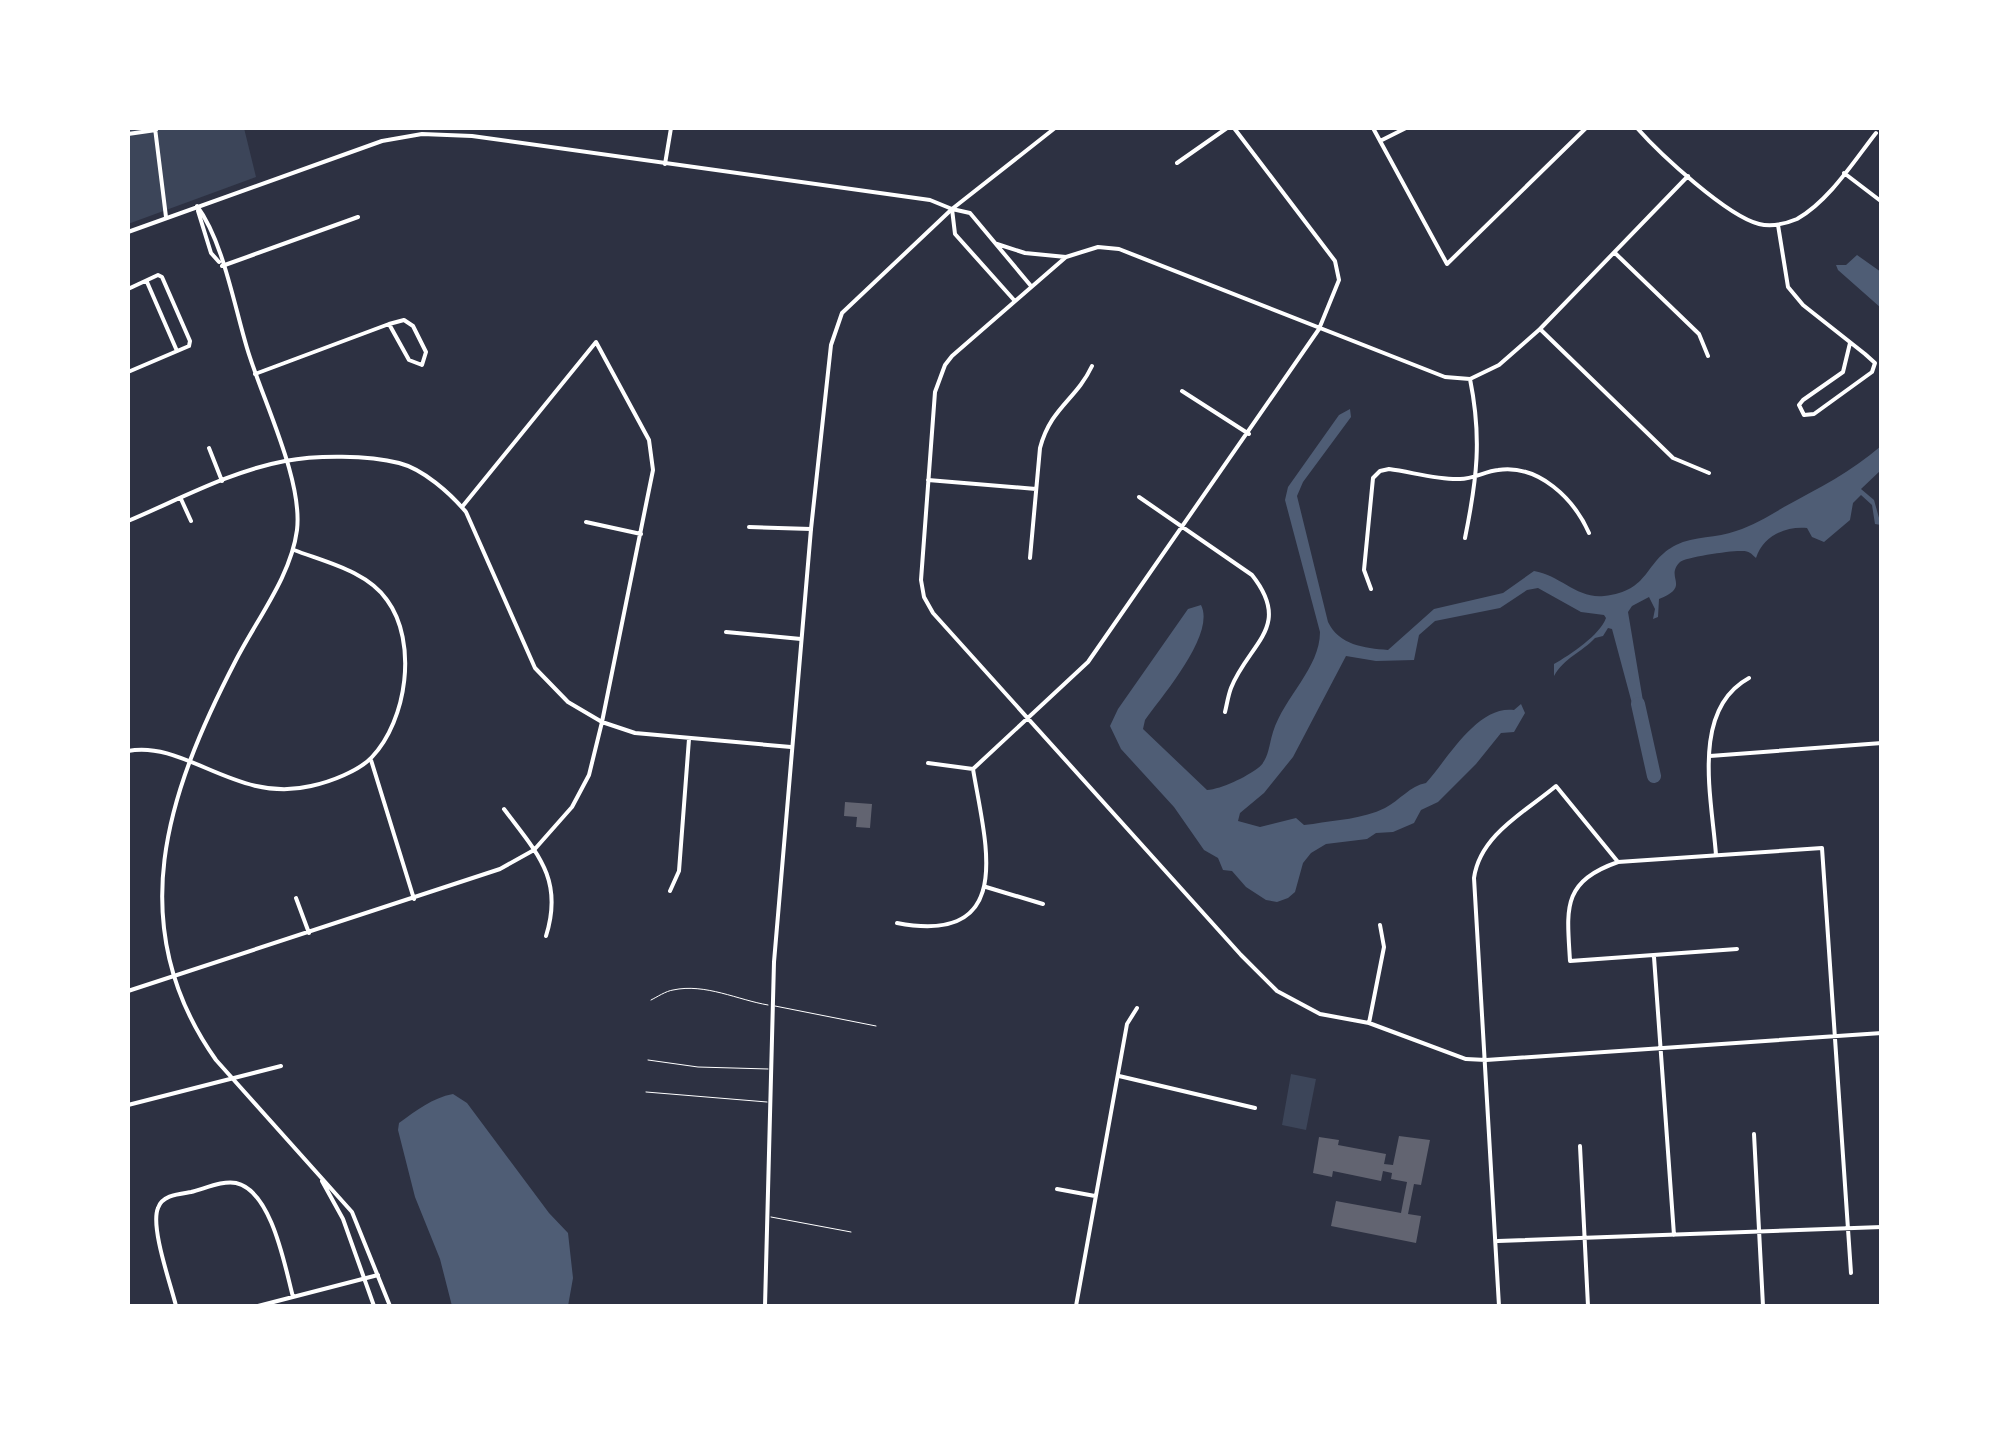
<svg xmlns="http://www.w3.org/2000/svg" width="2009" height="1434" viewBox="0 0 2009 1434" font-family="Spectral,serif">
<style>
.green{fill:#3c4559}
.water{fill:#4f5d75}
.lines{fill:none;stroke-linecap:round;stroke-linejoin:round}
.river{stroke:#4f5d75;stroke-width:14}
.building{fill:#626471}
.service{stroke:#fff;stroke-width:1}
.minor{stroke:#fff;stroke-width:4}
.tertiary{stroke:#fff;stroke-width:4}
</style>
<rect width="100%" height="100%" fill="#2d3142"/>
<path class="green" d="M128,128H244L256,177L128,224Z
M1291,1074L1316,1079L1306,1130L1282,1125Z"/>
<path class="water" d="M1857,255L1881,272V308L1838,270L1836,265H1846Z
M1350,409L1351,417L1303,482L1297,496L1328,622C1339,645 1364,648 1388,650L1434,609L1503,593L1534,571C1560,575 1577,599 1604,596C1651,591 1644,561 1676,545C1694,536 1717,538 1736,531C1754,525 1769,516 1784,507C1819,488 1851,472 1881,446V470L1861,489L1874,500L1881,525L1875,524L1872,505L1861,495L1853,503L1850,520L1824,542L1812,537L1807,528C1785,526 1763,536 1756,558C1750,553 1750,551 1742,551C1734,550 1685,557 1680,562C1664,578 1692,586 1659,599L1658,617L1653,619L1655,609L1649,597L1632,606L1628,612L1644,707V717L1637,722L1612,629L1608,628L1603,636L1595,638C1582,652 1564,658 1554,676V664C1570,655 1600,635 1606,618L1604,615L1581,612L1538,588L1527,590L1500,608L1435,621L1419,635L1414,660L1376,661L1346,656L1293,757L1264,793L1240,813L1238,821L1260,827L1296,818L1304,825L1313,824C1336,820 1363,819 1385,808C1400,800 1410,786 1426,783C1447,760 1477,705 1514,710L1521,704L1525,713L1514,732L1501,733L1476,764L1438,802L1421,810L1414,823L1393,832L1376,833L1367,839L1326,844L1311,853L1303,863L1295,892L1288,898L1277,902L1266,900L1246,887L1232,871L1223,870L1218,858L1204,850L1174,807L1121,749L1110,726L1118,709L1188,609L1201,605C1216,634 1162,696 1145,720L1143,729L1207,790C1222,789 1246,777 1258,768C1269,760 1269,744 1273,732C1284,697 1320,668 1320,632L1285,500L1288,487L1339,415Z
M453,1094L467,1103L549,1213L568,1233L573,1278L568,1306H452L440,1259L415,1197L398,1130L399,1123C417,1110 432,1098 453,1094Z"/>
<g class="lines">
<path class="river" d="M1638,704L1654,776"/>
</g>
<path class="building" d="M845,802L872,804L870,828L856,827L857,817L844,816Z
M1399,1136L1430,1140L1421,1185L1414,1184L1408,1214L1421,1216L1416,1243L1331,1226L1336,1201L1401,1213L1407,1182L1391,1179L1392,1173L1383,1171L1381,1181L1333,1171L1332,1177L1313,1173L1319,1137L1339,1140L1338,1145L1386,1154L1384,1164L1393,1165Z"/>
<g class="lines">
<path class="service" d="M651,1000C657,997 666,991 673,990C705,983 738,1000 768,1005
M775,1006L876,1026
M648,1060L698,1067L768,1069
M646,1092L767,1102
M771,1217L851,1232"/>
<path class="minor" d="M155,128L166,217
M1373,128L1447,264L1586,128
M1637,128C1660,154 1727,216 1759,224C1771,227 1785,224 1797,219C1829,201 1854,161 1876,133
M128,134L156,130
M1380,141L1406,128
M1177,163L1227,128
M665,164L671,128
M1844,173L1882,202
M1688,176L1540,329L1499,365L1470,379L1445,377L1119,249L1098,247L1066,257L952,356L945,365L935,392L921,580L924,597L933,613L1241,955L1277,991L1320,1014L1369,1023L1466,1059L1486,1060L1882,1033
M952,209L1055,128
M952,209L955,234L1014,300
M952,209L970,213L1031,286
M1778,225L1788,287L1803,305L1865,354L1875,363L1872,372L1814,414L1804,415L1799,405L1803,400L1843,372L1850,343
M997,244L1025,253L1066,257
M1615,253L1699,334L1708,356
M222,266L358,217
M147,282L177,351
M128,289L158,275L162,277L190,341L189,346L128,372
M1540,329L1673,458L1709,473
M255,374L389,324L404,320L413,326L426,352L422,365L409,360L389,324
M1182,391L1249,434
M209,448L222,481
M928,480L1036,489
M1139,497L1252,575C1293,627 1249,643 1231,688C1228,696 1227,704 1225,712
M181,499L191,521
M128,521C178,500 231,471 285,461C316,455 368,455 399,463C423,469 450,493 466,512L535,668L568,702L602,722L635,733L791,747
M586,522L641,534
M749,527L811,529
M1465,538C1477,479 1482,438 1470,379
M1030,558L1040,448C1051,407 1076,400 1092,366
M1371,589L1364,570L1373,478L1380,471L1389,469C1412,472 1437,480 1460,479C1473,479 1486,471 1498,470C1539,464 1574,499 1589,533
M726,632L801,639
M128,751C186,740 236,804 311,786C330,782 359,771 372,757C407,720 418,642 387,600C367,571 325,562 294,550
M1710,756L1882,743
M371,760L414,899
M928,763L973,769L1088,662L1319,329L1339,280L1335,261L1234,128
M504,809C537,853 564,879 546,936
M1716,855C1712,799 1690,710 1749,678
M1618,862C1561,882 1567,909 1570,961L1737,949
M986,887L1043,904
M670,891L679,871L689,739
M296,898L309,933
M897,923C1018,946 985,842 973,769
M1654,957L1674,1235
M128,991L500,869L534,850L572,807L589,775L602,722L653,470L649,440L596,342L462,507
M1369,1023L1384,947L1380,925
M1119,1076L1255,1108
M128,1105L281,1066
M1754,1134L1763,1306
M1580,1146L1588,1306
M1057,1189L1095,1196
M1498,1241L1882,1227
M176,1306C171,1285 150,1227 158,1208C162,1195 179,1194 191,1192C204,1189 223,1180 236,1183C272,1191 285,1267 293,1297
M258,1306L378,1275
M1076,1306L1127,1024L1137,1008
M1499,1306L1474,878C1480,835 1525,812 1556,786L1618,862L1822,848L1851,1273"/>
<path class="tertiary" d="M197,206C223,241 234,305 247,348C262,399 303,479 297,530C291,576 257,619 236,660C167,793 121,926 216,1060L352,1212L390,1306
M198,211L211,253L219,262
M128,232L382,141L422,134L472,136L930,200L952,209L842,313L831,345L811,529L774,962L765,1306
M322,1181L343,1219L374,1306"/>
</g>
<rect width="2009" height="1434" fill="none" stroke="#ffffff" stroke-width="260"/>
</svg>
